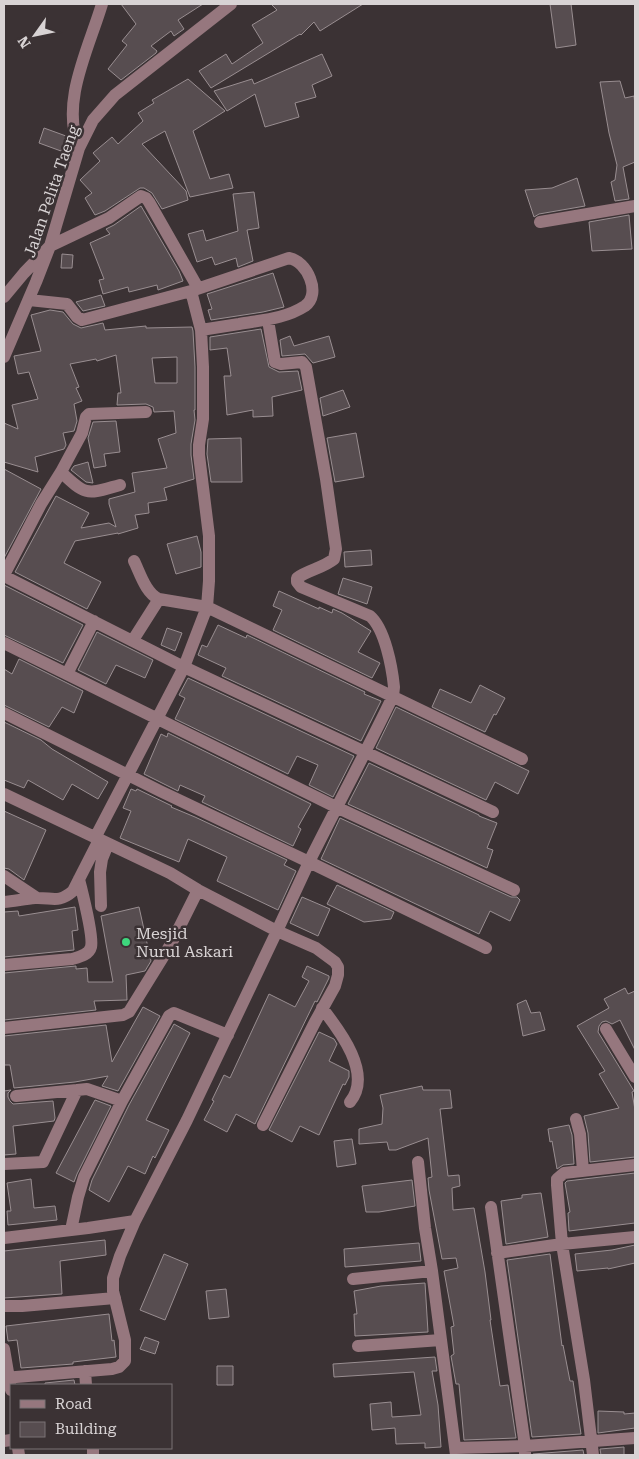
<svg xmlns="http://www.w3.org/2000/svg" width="639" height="1459" viewBox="0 0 639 1459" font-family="'Roboto Serif',serif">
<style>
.building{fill:#574d50;stroke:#998e91;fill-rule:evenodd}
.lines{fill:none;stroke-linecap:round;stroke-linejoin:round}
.minor{stroke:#96777e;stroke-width:12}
.poi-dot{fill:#3ed77d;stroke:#3b3234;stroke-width:2}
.labels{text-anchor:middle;stroke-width:5;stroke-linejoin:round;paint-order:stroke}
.street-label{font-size:16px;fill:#d8d3d4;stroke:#3b3234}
.poi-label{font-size:16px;fill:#d8d3d4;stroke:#3b3234;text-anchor:start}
</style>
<rect width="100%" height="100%" fill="#3b3234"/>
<path class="building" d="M121,4H203L178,20L184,29L174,36L171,31L151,46L157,51L156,53L121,80L108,69L127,45L122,41L136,24Z
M271,4H363L320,31L314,22L301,35L300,34L211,88L199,71L226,54L232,64L263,43L252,25L277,10Z
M550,4H571L576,45L556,48Z
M322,54L332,76L312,85L316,97L295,103L299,117L265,127L255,94L227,111L214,91L252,79L254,84Z
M188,79L225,111L193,131L210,179L229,174L233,188L190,197L165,131L142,144L186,191L188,200L162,209L152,193L144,188H140L105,211L95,215L85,198L92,193L80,180L100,161L93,153L112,137L118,144L143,121L138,113L154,103L152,100Z
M620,81L625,98L634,96L635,105V162L623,167L629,199L615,201L611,182L615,180L617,165L609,133L600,82Z
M44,128L66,136L61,151L39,143Z
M577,178L585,206L539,214L534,217L525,190L552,188Z
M254,192L259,228L247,230L253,261L238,267L236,258L215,265L212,257L197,262L188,234L203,230L206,241L238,231L233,194Z
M141,206L179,271L183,281L158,290L157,285L129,292L128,287L103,294L99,280L104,279L90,243L110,234L106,229L114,225Z
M629,215L632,249L592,251L589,222Z
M62,254L73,255L72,268H61Z
M273,273L284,307L263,312L211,320L208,310L212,309L207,294Z
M101,295L105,306L83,311L76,302Z
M50,310L63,312L73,324L81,328L103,323L105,330L146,326V328L192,327L193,331L195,367V410H194L195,420L191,444V455L194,479L164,488L167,500L148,503L149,513L135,515L138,528L118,534V533L75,541L64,563L101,582L87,609L15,572L56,496L89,513L81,528L109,523L116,527L109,504V499L135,492L132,473L167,468L158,439L176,433L174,411L154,412L153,407L146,404L117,405L118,393H121L116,355L97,361L96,359L70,364L79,387L76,388L82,401L74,404L77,421L74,431L63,433L66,445L64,449L35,457L38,472L4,462V423L18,429L12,405L38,399L29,372L18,374L14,356L41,351L31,315ZM177,357V383H155L152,358Z
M261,329L269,367L279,372L298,371L302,390L272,397L273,416L253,417V410L227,415L224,376H231L227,348L210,350V337Z
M290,336L294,346L329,336L335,357L313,363L305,354L282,356L280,340Z
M343,390L350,407L323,416L320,398Z
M116,421L120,452L104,454L106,466L94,468L88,438L93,422Z
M356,433L364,477L335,482L327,438Z
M241,438L242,482H211L207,454L208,439Z
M88,462L93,483L86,482L71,470L74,466Z
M4,469L41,489L4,558Z
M197,536L201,552V567L176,574L167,544Z
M371,550L372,565L345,567L344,552Z
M343,578L372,587L367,604L338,594Z
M4,585L83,625L63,663L4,635Z
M279,591L319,609V607L332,613L333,609L342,613L371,631L358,652L380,663L372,678L273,630L282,610L273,606Z
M218,625L246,638L247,635L365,692L364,694L381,701L361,741L222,676L226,668L198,655L202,645L207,647Z
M167,628L182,633L175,651L161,645Z
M97,632L153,660L145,678L116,665L106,684L78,670Z
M19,659L83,691L74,713L62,707L49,727L4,705V669L12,674Z
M188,678L354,756L333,797L309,785L318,765L297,756L288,774L175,719L185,698L179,695Z
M480,685L505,698L496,715L494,714L485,732L432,707L440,689L471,703Z
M396,707L529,771L518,794L495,782L486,800L376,748Z
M4,722L41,740L52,749L108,782L98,799L72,784L63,800L28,780L24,788L4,780Z
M168,733L311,804L298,827L301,829L293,846L202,802L205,796L180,785L178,791L144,774L161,734L167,737Z
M369,763L479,815V816L497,823L487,848L493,850L487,868L348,804Z
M131,789L136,791L137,789L172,806L171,807L195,817L287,860L284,865L296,871L278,910L217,881L227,857L188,839L179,862L120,838L131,811L123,808Z
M4,811L46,830L24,880L9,869L4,868Z
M340,818L511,897H517L520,900L510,921L490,911L479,934L321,859Z
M337,885L394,912L391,919L364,922L327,904Z
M302,897L330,909L318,936L290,923Z
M75,907L78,930L72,931L74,950L4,957V912L18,911L19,916Z
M139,907L151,961L145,971L126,975L127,1000L94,1001L96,1010L4,1020V973L76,966V969L87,968L88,982H113L101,916Z
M307,966L329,976V978L317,1002L315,1001L255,1124L236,1114L227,1132L204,1120L214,1101L212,1100L224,1075L230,1078L269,994L295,1007L309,981L302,977Z
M625,988L628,994L635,991V1050L620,1020L612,1024L606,1021L602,1022L599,1026L598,1032L634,1091L632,1092L635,1110V1157L590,1162L588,1133L584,1116L619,1108L599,1074L605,1071L577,1026L609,1008L604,999Z
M526,1000L531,1013L540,1012L545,1030L523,1036L517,1004Z
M143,1007L160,1016L118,1091L102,1086L108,1076L75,1082L14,1088L10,1065H4V1036L106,1025L112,1062Z
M174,1024L190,1033L146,1120L169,1130L155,1158L153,1156L145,1174L128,1166L109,1202L89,1190L92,1180L129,1105Z
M319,1032L334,1039L337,1044L329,1061L349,1071V1077L345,1085L343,1084L319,1135L300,1126L292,1142L269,1130Z
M422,1086L423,1090H450L452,1108L440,1109L448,1176L459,1175L460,1186L452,1188L453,1210L474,1208L485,1272L491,1320H490L500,1386L508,1385L516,1438L464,1440L459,1384H456L451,1356L454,1354L451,1327L454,1326L444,1271L458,1268L456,1258L442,1259L429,1190L428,1178L432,1177L428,1138L396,1150H389L387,1142L359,1144V1129L382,1124L383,1108L380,1095Z
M11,1090L8,1093V1097L10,1101L13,1104L53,1101L55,1118L54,1121L13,1126L16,1154L4,1155V1091Z
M95,1100L111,1106L77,1174L74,1182L56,1173Z
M569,1125L572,1135L574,1164L563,1165L557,1169L552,1141L550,1142L548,1129Z
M352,1139L356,1164L337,1167L334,1141Z
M635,1173V1223L569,1231L568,1213L570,1212L565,1183L567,1181Z
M31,1179L34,1208L55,1206L57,1220L8,1225L7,1211H11L7,1183Z
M412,1180L415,1206L379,1212H366L362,1186Z
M541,1193L548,1237L506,1244L501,1201L522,1198V1195Z
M105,1240L106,1255L60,1261L62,1294L4,1298V1251Z
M419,1243L421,1261L345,1267L344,1249Z
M635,1245V1263L608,1269V1268L577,1271L575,1254L612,1250Z
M164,1254L188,1264L165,1320L140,1310Z
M550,1254L562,1346L563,1345L570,1381H573L581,1434L532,1437L507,1260Z
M425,1283L428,1332L355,1336L354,1314H357L354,1291L381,1286Z
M226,1289L229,1317L209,1319L206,1291Z
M109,1314L112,1341L114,1340L116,1357L73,1362V1364L21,1368L17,1340L8,1341L6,1326Z
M145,1337L159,1342L155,1354L140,1349Z
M435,1357L437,1371H432L438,1405L441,1447L425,1448V1443L396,1444L395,1428L372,1430L370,1404L391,1402L392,1417L421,1415L414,1372L334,1377L333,1364Z
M217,1366H233V1385H217Z
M74,1380L75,1385H45V1383Z
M598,1411L624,1412V1414L635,1413V1428L598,1433Z
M624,1447V1455H601L600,1449Z
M583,1450L584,1455H533V1454Z"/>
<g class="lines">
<path class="minor" d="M79,148C60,102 89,48 102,4
M540,222L635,206
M4,297L24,273L50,246L109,218L141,196L146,198L149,202L198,288
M29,300L67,304L77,317L82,320L191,291L289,258C307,261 322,294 305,306C285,319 261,320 239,324C226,326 213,328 201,330
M4,357L36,282L50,246L79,148L93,120L115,95L231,4
M61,472C87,497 87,494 120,485
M134,561C140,573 146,594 159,599
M4,575L41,504L61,472L82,433L86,417L89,414L146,412
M4,576L184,667L207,607L209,581V536L199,455V445L203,419V367L201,330L191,291
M133,640L159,599L207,607L522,759
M4,643L336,807L514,890
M67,674L94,621
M4,713L160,791L309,862C337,806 366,752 393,696L394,687C392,667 385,629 370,616L301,587L297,582V578C308,570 323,568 334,559L336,549L326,479L306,367L302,362L281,364L275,362L268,320
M4,794L170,873L198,890L277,931L316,948L335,962L338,967V975L335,986L315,1022L263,1125
M95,838L184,667L493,812
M4,876L37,898
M4,902C14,901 25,899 35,898C52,897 58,904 73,891L99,840
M101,906L100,872L102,859L108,844
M4,965L72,959C79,957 89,955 91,947C94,936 82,892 79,879
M322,1008C340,1031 373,1074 350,1102
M4,1028L123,1015L129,1012L171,944L198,890
M606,1029L635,1077
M16,1096L77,1090
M576,1119L580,1134L583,1171
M418,1162L425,1228L432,1271L456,1455
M4,1164L43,1162L77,1090L87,1089L122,1101
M491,1207L525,1446V1455
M71,1230L78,1197L84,1177L122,1101L169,1016L174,1013L228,1035
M4,1238L88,1228L135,1221
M497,1253L562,1244L635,1237
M353,1279L432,1271
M4,1306H22L115,1298
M358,1346L441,1340
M4,1349L11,1390
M85,1371L86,1385
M4,1378L112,1369L119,1367L125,1361V1340L113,1291V1278L120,1256L135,1221L187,1120L277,931L309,862L486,948
M4,1441L11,1440
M18,1448L19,1455
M93,1448V1455
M456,1448L525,1446L635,1438
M593,1455L584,1380L562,1244L557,1185V1179L564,1173L635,1165"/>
</g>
<circle class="poi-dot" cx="126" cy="942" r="5"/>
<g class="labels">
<g class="street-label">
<text transform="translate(51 191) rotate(-71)" y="6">Jalan Pelita Taeng</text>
</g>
<g class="poi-label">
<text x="136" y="939">Mesjid<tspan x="136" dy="18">Nurul Askari</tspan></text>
</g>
</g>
<rect width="639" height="1459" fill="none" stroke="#d8d3d4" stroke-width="10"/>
<rect x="10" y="1384" width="162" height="65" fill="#3b3234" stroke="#7a7274"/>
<rect x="20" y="1400" width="25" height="8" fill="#96777e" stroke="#7a7274"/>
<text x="55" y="1409" font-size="15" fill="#d8d3d4">Road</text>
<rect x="20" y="1422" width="25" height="15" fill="#574d50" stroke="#7a7274"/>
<text x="55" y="1434" font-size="15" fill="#d8d3d4">Building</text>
<g transform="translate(35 35) rotate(237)" stroke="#3b3234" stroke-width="4" paint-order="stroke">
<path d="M0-4L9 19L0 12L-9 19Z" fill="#d8d3d4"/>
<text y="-8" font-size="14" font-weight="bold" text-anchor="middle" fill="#d8d3d4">N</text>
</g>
</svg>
